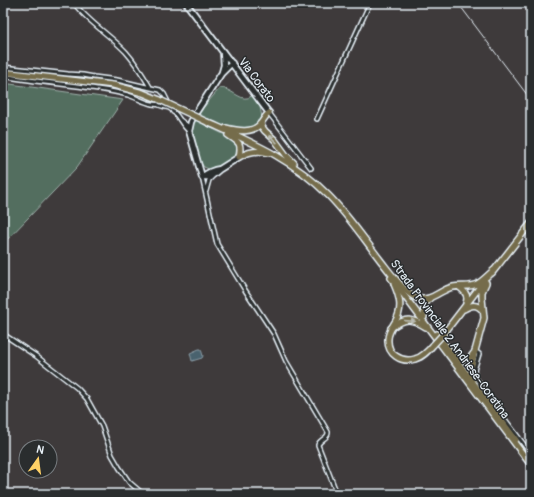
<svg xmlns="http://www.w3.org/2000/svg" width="534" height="497" viewBox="0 0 534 497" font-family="Pangolin,sans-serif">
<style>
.green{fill:#536e5e;stroke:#9eb0ab}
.water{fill:#4a626e;stroke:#899ba5}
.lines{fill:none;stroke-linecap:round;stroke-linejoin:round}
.minor-casing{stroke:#e8f1f8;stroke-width:6}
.secondary-casing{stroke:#e8f1f8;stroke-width:8}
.primary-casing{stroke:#e8f1f8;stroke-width:8}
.trunk-casing{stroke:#e8f1f8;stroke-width:8}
.minor{stroke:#2a2d2e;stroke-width:3}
.secondary{stroke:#2a2d2e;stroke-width:4.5}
.primary{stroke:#746c4b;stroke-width:5}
.trunk{stroke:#746c4b;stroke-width:5}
.rail{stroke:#e8f1f8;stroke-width:1}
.primary-bridge-casing{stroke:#e8f1f8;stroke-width:8;stroke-linecap:butt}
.primary-bridge{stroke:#746c4b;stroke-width:5}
.oneway{fill:#babcb3}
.labels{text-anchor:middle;stroke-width:3;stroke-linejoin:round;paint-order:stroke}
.street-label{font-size:12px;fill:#e8f1f8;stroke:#2a2d2e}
</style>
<rect width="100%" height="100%" fill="#3e3a3b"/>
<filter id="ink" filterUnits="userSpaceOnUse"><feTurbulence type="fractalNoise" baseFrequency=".025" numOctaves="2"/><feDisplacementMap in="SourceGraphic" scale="8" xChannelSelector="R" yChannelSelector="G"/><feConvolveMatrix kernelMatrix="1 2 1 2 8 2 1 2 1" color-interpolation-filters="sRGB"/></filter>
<g filter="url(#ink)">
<path class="green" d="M3,83L123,100L77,167L3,244Z
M220,88C230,88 240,100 247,98C249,98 251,96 253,95L260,107L262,117C260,120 257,126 255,128C241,137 211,120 198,115L202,109Z
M195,120L235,140L240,150L237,155L215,169L211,170L204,167L199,160L197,147L191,133V126Z"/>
<path class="water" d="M199,349H201L203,356L202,358L192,361L190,353Z"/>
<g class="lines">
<g class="minor-casing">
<path id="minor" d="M74,3C88,22 109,34 126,52C135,62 143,75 150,87
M3,67L68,74L83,75L94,77L117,80L151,88L160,90L164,94L173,112
M3,78L9,77C48,84 89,85 128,95C141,99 153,109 166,102
M159,105C162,106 166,107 169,108C178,113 181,125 189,131
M269,113L311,168
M317,119L370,3
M180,120L189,127
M202,177L217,244L245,290L274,334L286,361L328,432C329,438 320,439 318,445L337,494
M206,191L209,180L214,175
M3,334L36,356L77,388L87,399L102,426L112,455L119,467L129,482L143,494
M475,351L479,354L474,370L475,377L498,410L531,454"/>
</g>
<g class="secondary-casing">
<path id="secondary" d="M186,3L269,113
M222,72L224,65L223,52
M202,177L189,131L191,122L195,114L221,74L232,63
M202,177H208L214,174L220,169L239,157
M202,177C208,172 212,170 220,169"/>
</g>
<g class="primary-casing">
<path id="primary" d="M3,72L113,85L143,93L160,100
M207,122C251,142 293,159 328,195C348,215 364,239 381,261C389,271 405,294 417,298C430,303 441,289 453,287C461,285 469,288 477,284C483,281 488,275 494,270
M261,123L262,127L265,131L275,140L286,155L294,163
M226,128C238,131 253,134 261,123C264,119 265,116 269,113
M228,135C239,142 242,143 239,157
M239,157C248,152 257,149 268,153
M492,273L531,223
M394,284C400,298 403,309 395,322C392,327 388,333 388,339C387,354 401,363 415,359C423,357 429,350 434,344
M459,287C465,291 469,296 466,303
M464,309C471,305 477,303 483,311
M445,332L485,280
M475,351L484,318L482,298V292L486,283"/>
</g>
<g class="trunk-casing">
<path id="trunk" d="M391,278L531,465
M424,317V305L430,298
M391,328C406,317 411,318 426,327
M437,334L516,440
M455,357C462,360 468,362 473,354
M472,379L471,368L475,351"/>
</g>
<use href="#minor" class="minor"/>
<use href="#secondary" class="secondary"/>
<use href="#primary" class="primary"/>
<use href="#trunk" class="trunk"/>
<path class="rail" d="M458,3L531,100"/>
<g class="primary-bridge-casing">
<path id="primary-bridge" d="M160,100L207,122
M434,344L445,332"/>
</g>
<use href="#primary-bridge" class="primary-bridge"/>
</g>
<defs><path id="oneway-solid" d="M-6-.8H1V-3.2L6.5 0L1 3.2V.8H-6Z"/></defs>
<g class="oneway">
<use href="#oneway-solid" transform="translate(273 139) rotate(-137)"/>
<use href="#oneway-solid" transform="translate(410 321) rotate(4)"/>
</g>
</g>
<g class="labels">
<g class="street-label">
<text transform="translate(257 80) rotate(53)" y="4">Via Corato</text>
<text transform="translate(450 339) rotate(54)" y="4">Strada Provinciale 2 Andriese-Coratina</text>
</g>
</g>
<rect width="534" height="497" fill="none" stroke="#2a2d2e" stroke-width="16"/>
<rect x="8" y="8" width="518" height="481" fill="none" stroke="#e8f1f8" stroke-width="1.5" filter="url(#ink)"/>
<g transform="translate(38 459) rotate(14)"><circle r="19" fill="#2a2d2e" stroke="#767b7f"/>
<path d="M0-3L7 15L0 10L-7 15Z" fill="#ffd166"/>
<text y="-6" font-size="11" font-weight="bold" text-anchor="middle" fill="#e8f1f8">N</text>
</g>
</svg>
